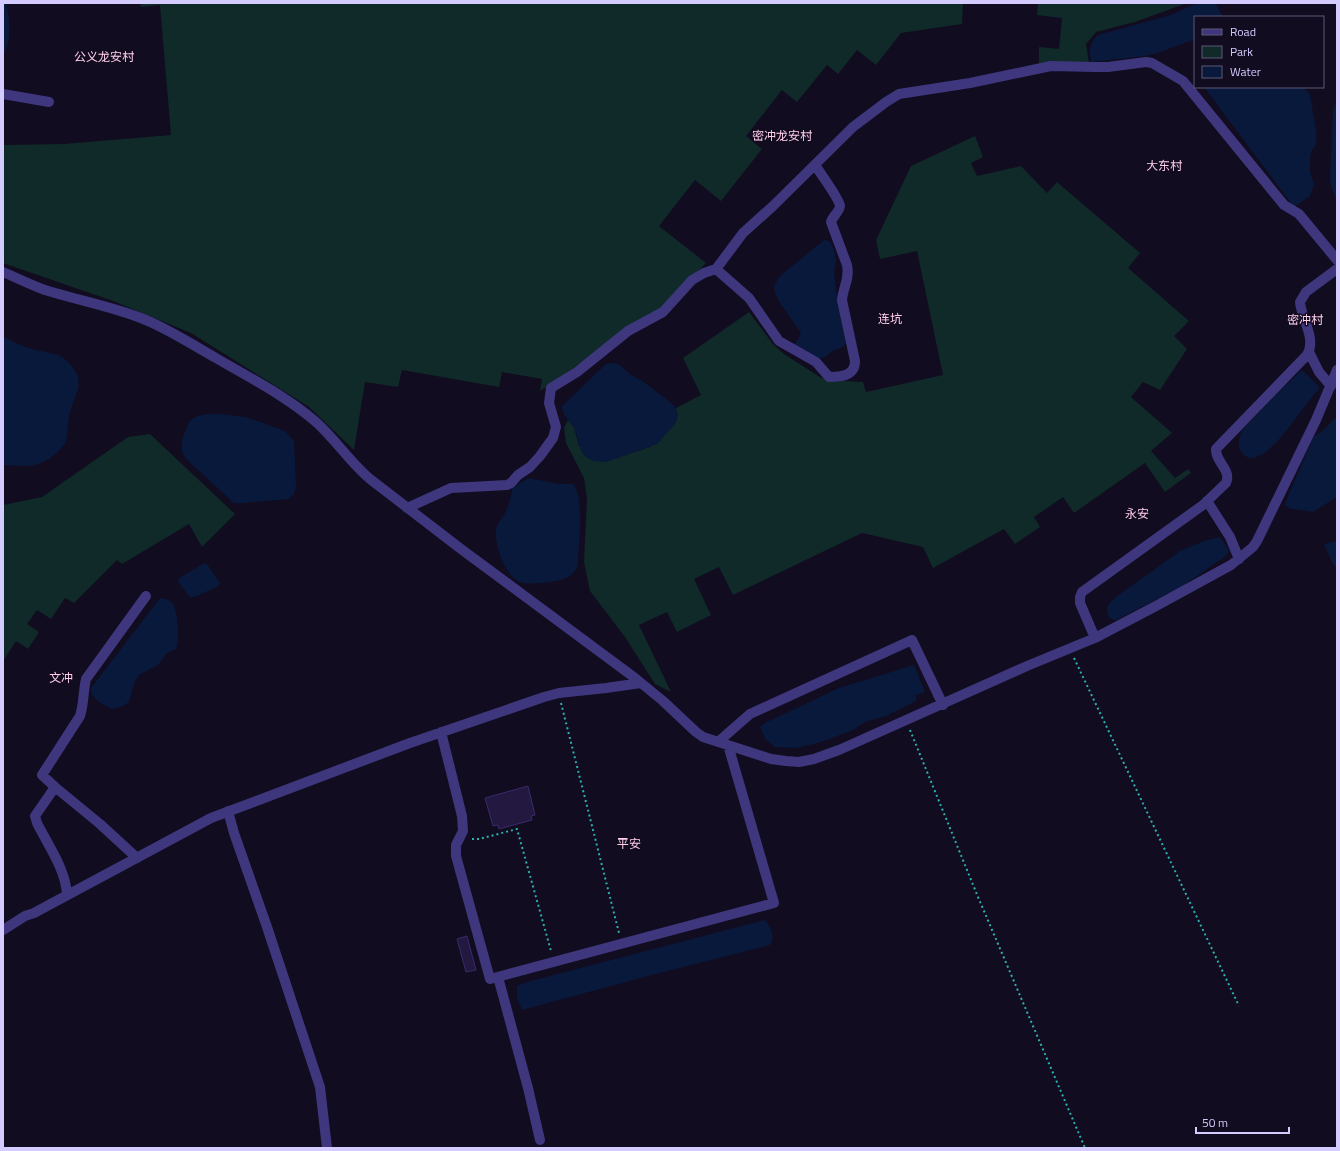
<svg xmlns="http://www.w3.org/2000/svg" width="1340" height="1151" viewBox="0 0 1340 1151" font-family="'Titillium Web','Noto Sans SC',sans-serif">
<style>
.green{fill:#102929}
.water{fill:#09193c}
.building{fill:#231940;stroke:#3b2a6c}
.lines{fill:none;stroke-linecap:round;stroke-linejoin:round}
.path{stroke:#2db0b0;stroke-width:2;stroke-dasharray:2 3;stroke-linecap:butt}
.minor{stroke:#3e377e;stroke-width:10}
.labels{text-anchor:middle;stroke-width:3;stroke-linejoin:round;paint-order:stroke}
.quarter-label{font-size:12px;fill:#ffcdea;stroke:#110c1f}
</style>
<rect width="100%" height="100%" fill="#110c1f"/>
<path class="green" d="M140,3H963L962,24L901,33L876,65L857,50L838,74L827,65L797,102L782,90L746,136L762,149L721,201L695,180L659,226L706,263L665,305L656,312L629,326L559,379L540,391L542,379L502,372L499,387L402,370L398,387L365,382L354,450L309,407L191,333L113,301L3,263V145L64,144L171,135L160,5L141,7Z
M1038,3H1187L1135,22L1096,32L1086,44L1089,63L1039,66V47L1059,49L1062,18L1037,15Z
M975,136L983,157L971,163L977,176L1021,166L1047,193L1057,182L1140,253L1128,268L1189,321L1174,336L1187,349L1160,390L1143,382L1131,397L1172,433L1151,451L1175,478L1188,469L1191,473L1165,492L1145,463L1074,513L1063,497L1034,517L1040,527L1015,544L1004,529L933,568L923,547L862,533L733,595L719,567L694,579L711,615L677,632L667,612L639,625L671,692L655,684L625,637L590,591L584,562L587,499L584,478L566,443L564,428L568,420L574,427L579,446L605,462L650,447L674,425L677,419L676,408L701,395L683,358L749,312L773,344L784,354L820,377L827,380L863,382L866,392L943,375L917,251L880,259L876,240L911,166Z
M150,434L235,514L202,547L189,524L122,564L117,560L74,603L65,598L51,619L37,610L27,624L39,632L28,649L16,641L3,661V505L42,497L128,437Z"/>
<path class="water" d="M3,3H6C10,19 12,41 3,55Z
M1197,3H1215L1223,17H1195V39L1158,53L1145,56L1091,62C1089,51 1089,43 1098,35L1171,15Z
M1204,87H1304L1310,95L1316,130V144L1311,152L1310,159V171L1314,185L1310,196L1294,207Z
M1337,103V202L1331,186L1330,179L1333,111L1334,107Z
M824,240L829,241L833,247L835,254L836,261L834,272L836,290L846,343C842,349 839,348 833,351C829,353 827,357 822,358C813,361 800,351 795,344L801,333L780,303L775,293L774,286L779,277Z
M3,336C11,340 20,345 28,348C43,353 60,351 70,364C86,382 76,391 71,409C67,419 69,430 66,440C64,446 59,450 55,454C39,469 23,466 3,465Z
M614,363L620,365L631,375L641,380L674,405L678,415L677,418L674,425L657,444L612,460L605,462L594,461L587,458L582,453L574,427L565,416L562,409V406L606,364Z
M1302,370L1318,385L1319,389C1305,402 1268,467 1247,457C1238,452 1237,442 1241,433C1243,428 1249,423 1253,419C1268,401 1285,386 1302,370Z
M218,414L246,417L285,431L294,441L296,487L294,494L288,499L242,503H234L186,459C179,450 181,440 186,430C187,427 188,423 190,421C197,414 209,414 218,414Z
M1337,417V497L1313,512L1288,508L1285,505V503L1314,436C1324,432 1329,423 1337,417Z
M529,478L558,484H573C585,498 578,546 578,565C573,581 552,582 539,583C532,583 524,585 518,581C505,574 495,546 496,532C496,523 501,521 505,513C509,506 511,495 513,487Z
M1220,537L1229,550L1228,553L1223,558L1181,587L1116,620L1111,619C1107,616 1106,611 1108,605L1116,597L1180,551L1204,541Z
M1337,541V569L1332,562L1324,544Z
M203,564H207L220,583L217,587L194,597H190L178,582L179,578Z
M160,598C165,599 170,599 173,604C178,612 180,640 176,649L167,653L158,665L139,675L135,681L129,702L123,706L112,709C104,704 90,700 91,688Z
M914,665L925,692L916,695V701L886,716L865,722L853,730L821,742L797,748L775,747L766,740L760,727L765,723L839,688Z
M765,920C770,927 776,936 770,945L644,977L522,1010L517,998V986L527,982Z"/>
<path class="building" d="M528,786L535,815L531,816L532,820L499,829L498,825L493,826L485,798Z
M467,936L476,970L466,972L457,939Z"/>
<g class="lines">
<path class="path" d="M1074,658L1239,1006
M561,703L619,933
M910,730L978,897L1085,1148
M472,839H479L517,829L551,951"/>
<path class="minor" d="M3,94L49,102
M716,269L749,298L779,341L816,362L829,377C841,377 855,376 855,361L842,300C843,287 850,279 847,265L831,222C832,217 840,211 840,206C839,198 820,173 815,165
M3,272C17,278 31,285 45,290C77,300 110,306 141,318C165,327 193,345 216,358C250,378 286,396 316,422C335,439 350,462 370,479L461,549L635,678L663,701L696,732L703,737L771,759L786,761L799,762L814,759L839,750L1027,666L1095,638L1156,606L1231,565L1253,547L1257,541L1316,420L1337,370
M1309,352L1319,372L1331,386
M1207,501L1230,537L1239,559
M407,508L451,488L507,485L511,483L518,475L530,467L540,456L553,438L556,427L549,403L551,388L577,372L628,331L663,312L692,280L704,273L716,269L743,233L773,206L853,127L886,102L899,94L970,83L1051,66L1094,67H1108L1146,62L1152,63L1183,81L1284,205L1299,214L1337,260
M1095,638L1080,603V597L1082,592L1203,505L1226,483C1232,470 1215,462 1216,449L1307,355C1317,339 1301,318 1300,302L1306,292L1337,269
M441,732L462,816L463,831L456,845V856L490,979L774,903L728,745
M718,742L750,714L912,640L943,705
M55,787L100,824L137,858
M228,811L234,833L267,927L320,1087L327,1148
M67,895C66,870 48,845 37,823L35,816L55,787L42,775L80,716C84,704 83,692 86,679L146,596
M3,930L25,916L34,913L211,818L410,743L544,697L559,693L606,688L641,683
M498,977L528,1088L540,1140"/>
</g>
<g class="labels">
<g class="quarter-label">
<text x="104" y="61">公义龙安村</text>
<text x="782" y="140">密冲龙安村</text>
<text x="1164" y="170">大东村</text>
<text x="890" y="323">连坑</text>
<text x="1305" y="324">密冲村</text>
<text x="1137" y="518">永安</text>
<text x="61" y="682">文冲</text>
<text x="629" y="848">平安</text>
</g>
</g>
<rect width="1340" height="1151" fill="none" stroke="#d4cbff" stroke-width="8"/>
<rect x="1194" y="16" width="130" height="72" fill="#110c1f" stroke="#5f5879"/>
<rect x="1202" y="29" width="20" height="6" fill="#3e377e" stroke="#5f5879"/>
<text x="1230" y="36" font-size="12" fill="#d4cbff">Road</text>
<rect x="1202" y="46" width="20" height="12" fill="#102929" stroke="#5f5879"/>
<text x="1230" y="56" font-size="12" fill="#d4cbff">Park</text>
<rect x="1202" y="66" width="20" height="12" fill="#09193c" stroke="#5f5879"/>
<text x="1230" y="76" font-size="12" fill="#d4cbff">Water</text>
<path d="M1196 1127v6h93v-6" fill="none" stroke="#d4cbff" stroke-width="2"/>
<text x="1202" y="1127" font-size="12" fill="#d4cbff" stroke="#110c1f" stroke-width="3" paint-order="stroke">50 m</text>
</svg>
